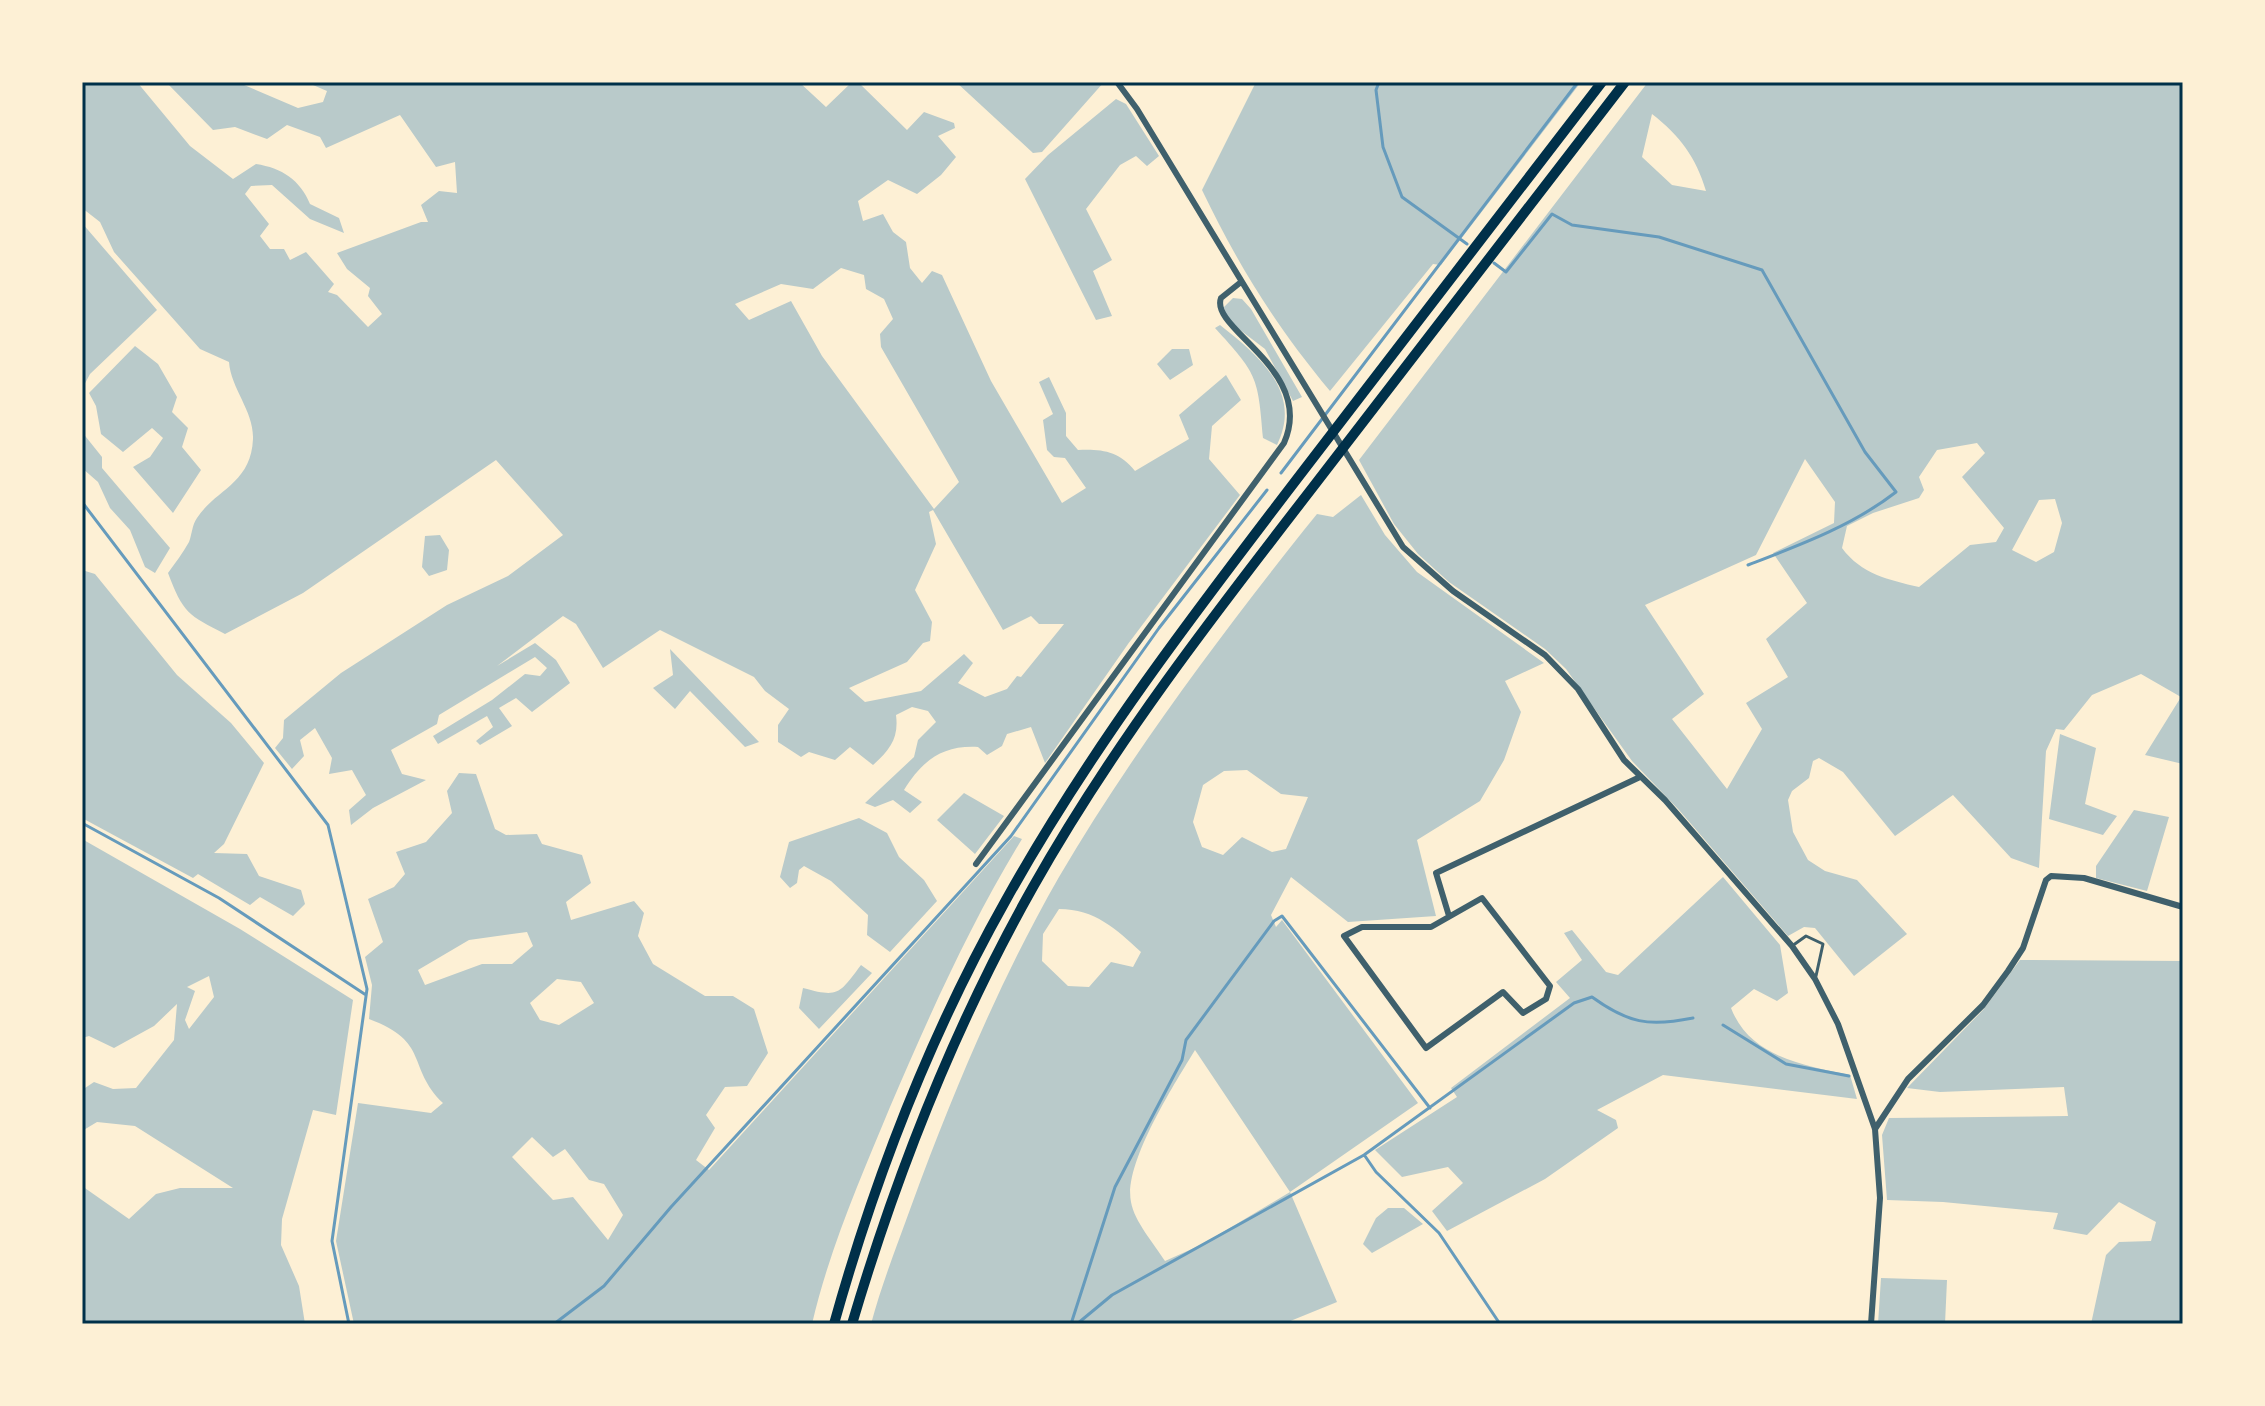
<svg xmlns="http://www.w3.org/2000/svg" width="2265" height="1406" viewBox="0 0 2265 1406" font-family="Lato,sans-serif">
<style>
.green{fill:#b9caca;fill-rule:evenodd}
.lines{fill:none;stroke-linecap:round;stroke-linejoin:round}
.stream{stroke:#669bbc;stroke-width:3}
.service{stroke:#3f606c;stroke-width:3}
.minor{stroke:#3f606c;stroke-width:6}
.motorway{stroke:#003049;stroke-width:10}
.neatline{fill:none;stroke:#003049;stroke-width:3}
</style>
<rect width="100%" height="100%" fill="#fdf0d5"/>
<path class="green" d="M82,82H137L190,146L233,179L256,164C282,168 300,180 310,204L339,218L344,233L310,219L272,185L251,186L245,194L269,224L260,236L270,249H284L290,260L306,252L334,284L328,292L337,295L368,327L382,314L368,296L370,288L347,269L337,253L421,222H428L421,205L439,191L457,193L455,162L436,167L400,115L326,148L320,137L287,125L267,139L235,127L213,130L166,82H237L298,108L323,102L327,91L306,82H799L826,107L852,82H858L907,130L924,112L954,123L955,128L938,136L956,157L941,175L917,194L888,180L858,201L863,221L883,214L893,232L906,242L910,268L922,283L932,271L942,275L991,381L1062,503L1086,488L1065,458L1054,457L1047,450L1043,420L1053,414L1039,382L1049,377L1066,413V436L1078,450C1102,449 1119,451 1135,471L1189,439L1179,415L1226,375L1241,400L1212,426L1209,459L1240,495L1128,644L1045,763L1031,727L1007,734L1002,746L987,755L978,747C942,745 922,761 904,790L922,802L910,813L893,800L875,807L865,803L914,757L918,740L936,722L928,711L912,707L896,715C899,738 890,750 873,765L850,747L835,760L809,752L801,757L778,742V725L789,709L765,691L754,677L660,630L603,668L576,624L563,616L497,666L535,643L556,660L570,683L532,712L516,698L499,708L512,726L480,745L476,741L493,727L487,716L438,744L433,736L492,700L525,674L540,676L547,668L535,657L439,715L437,724L391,750L402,774L426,780L373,808L351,825L349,810L366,795L352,770L329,774L332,758L315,728L300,740L304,756L292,769L275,748L283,738L284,720L341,673L447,605L508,576L563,535L496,460L303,593L225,634C188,615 183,613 168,573C175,563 183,553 189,542C192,534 192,525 197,518C216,489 251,484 253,439C254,411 231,389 229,362L200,349L114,252L100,222L82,208ZM841,268L864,275L866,289L884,299L893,319L880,334L881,347L959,482L934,509L822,356L791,301L749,320L735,304L781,284L813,289ZM933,510L1003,630L1031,616L1039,624H1064L1021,677L1017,676L1007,689L985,697L958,683L973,663L964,654L921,691L865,702L849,688L907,662L923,643L930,641L932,622L915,590L936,544L929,512Z
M956,82H1104L1042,152L1033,153Z
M1256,82H1581L1441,265L1433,264L1330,391C1276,326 1239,267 1202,190Z
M1648,82H2183V764L2145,755L2181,697L2141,674L2092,695L2064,730L2056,729L2046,751L2039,868L2011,858L1953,795L1895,836L1843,772L1819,758L1813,761L1809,778L1792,791L1788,800L1793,832L1808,860L1825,871L1857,880L1907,934L1854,976L1815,928L1804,927L1788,936L1679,810L1632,761L1566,669L1545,649L1449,582L1418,554L1394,524L1359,460ZM1652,114C1680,136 1696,157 1706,191L1672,185L1642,157ZM1977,443L1985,453L1962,477L2004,528L1996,542L1970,545L1919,587C1889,580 1861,574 1842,548L1847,526L1873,513L1919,498L1924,490L1919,477L1937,450ZM1805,459L1835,502L1834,523L1773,553L1807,603L1766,639L1788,677L1746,703L1762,729L1727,789L1672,719L1704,694L1645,605L1756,555ZM2055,499L2062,523L2054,552L2036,562L2012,550L2039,500Z
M1116,99L1126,104L1159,156L1147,166L1136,156L1120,165L1086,209L1112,260L1093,271L1112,316L1096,320L1025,179L1048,155Z
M82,223L157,310L90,374L82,389Z
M1233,298L1242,299L1251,309L1302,397L1293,401L1265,349L1227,320L1224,307Z
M1220,325C1259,356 1303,392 1277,445L1263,438C1258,376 1257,374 1215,328Z
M135,346L158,364L177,397L172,412L188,428L182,447L201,470L173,513L133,467L150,457L163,438L152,428L123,452L101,434L96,406L89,393Z
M1172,349H1189L1193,365L1170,380L1157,364Z
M82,432L102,457V468L170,548L155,573L145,567L130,530L110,508L98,482L82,468Z
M1361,495L1385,535L1417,572L1544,663L1505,681L1521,712L1504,760L1480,801L1417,840L1436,916L1348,922L1291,877L1271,915L1276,927L1282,920L1418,1103L1290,1192L1337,1302L1283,1324H871C882,1283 898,1243 912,1204C953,1092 1000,980 1059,877C1130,756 1217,640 1304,530L1317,514L1333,517ZM1247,770L1281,794L1308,797L1286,849L1272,852L1242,837L1223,855L1202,847L1193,822L1203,785L1224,771ZM1059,909C1095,909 1116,929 1141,952L1133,967L1111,962L1089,987L1068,986L1042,961L1043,934ZM1195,1050L1290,1192L1203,1244L1165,1261C1155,1245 1134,1221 1131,1202C1123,1164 1175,1083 1195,1050Z
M440,535L449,550L447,570L429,576L422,567L425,536Z
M82,570L95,574L177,675L231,723L264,763L224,844L214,853L247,854L259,876L301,890L305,904L293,916L260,897L250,905L198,874L193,878L82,818Z
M670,649L759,742L745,747L690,691L675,709L653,688L673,675Z
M2060,734L2096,748L2085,804L2117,816L2103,835L2049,819Z
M459,773L476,774L495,829L506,835L537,834L542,844L582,855L591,883L566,902L571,920L634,901L644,913L638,936L653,964L705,996H733L754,1009L768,1053L747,1086L725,1087L706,1115L715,1128L696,1160L709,1170L1014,836L1022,839C970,924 929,1016 890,1107C861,1177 829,1250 812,1324H354L336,1241L358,1103L431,1113L443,1103C406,1067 431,1042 369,1019L372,985L365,957L383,942L368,899L394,887L405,874L396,852L426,842L452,813L447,791ZM527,932L533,946L512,964H482L425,985L418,970L469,940ZM557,979L581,982L594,1003L559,1025L540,1020L530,1003ZM532,1137L553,1157L565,1149L589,1180L604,1184L623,1215L608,1240L573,1197L553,1200L512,1157Z
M964,793L1004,816L975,854L937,820Z
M2134,810L2169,817L2147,891L2096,878V866Z
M859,818L887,833L899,857L924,880L937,901L890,952L867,935L868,915L831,881L804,866L799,870L797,883L790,888L780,877L789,842Z
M82,839L240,929L353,1000L336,1115L313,1110L282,1219L281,1245L299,1286L305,1324H82V1186L129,1219L156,1194L180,1188H233L135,1126L97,1122L82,1131V1090L94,1082L113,1089L136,1088L174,1040L177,1004L154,1026L114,1048L89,1036L82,1038ZM209,976L214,997L189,1029L185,1020L195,991L187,987Z
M1723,877L1780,945L1788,993L1777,1001L1754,989L1731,1008C1750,1057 1803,1065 1850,1075L1857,1099L1663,1075L1597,1110L1616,1120L1618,1128L1545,1179L1447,1231L1432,1211L1463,1183L1448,1167L1402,1177L1375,1150L1457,1097L1451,1088L1570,998L1556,982L1582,960L1564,933L1572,930L1606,972L1618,975Z
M2020,960L2183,961V1324H2091L2106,1255L2119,1242L2151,1241L2156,1222L2119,1202L2087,1235L2053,1229L2058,1213L1943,1202L1887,1200L1882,1135L1889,1118L2068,1116L2064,1087L1940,1092L1907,1088L1983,1010Z
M861,965L872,973L819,1029L799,1008L803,988C839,998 839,994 861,965Z
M1388,1208H1404L1423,1224L1372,1253L1363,1244L1376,1218Z
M1881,1278L1947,1280L1945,1324H1878Z"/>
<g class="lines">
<path class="stream" d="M1379,82L1376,90L1383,147L1402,197L1467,244
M1494,263L1506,272L1552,214L1572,225L1659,237L1762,270L1865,452L1896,492C1852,526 1800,545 1748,565
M1281,473L1578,82
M82,502L328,825L367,989L332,1241L349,1324
M82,823L219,898L366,995
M1723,1025L1786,1064L1849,1076
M1365,1156L1376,1172L1439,1233L1500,1324
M554,1324L604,1286L671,1207L1011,836L1159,628L1267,490
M1071,1324L1115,1187L1182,1060L1186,1040L1274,921L1282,916L1430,1108
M1077,1324L1112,1295L1364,1155L1574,1003L1592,997C1628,1023 1648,1027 1693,1018"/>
<path class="service" d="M1792,946L1806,936L1823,944L1816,976"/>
<path class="minor" d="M1117,82L1137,109L1403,547L1453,591L1545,655L1578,689L1624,760L1665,800L1792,946L1815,979L1838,1024L1875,1129L1880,1198L1871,1324
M976,864L1284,443C1316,370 1209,329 1221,298L1241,282
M1482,898L1550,986L1546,999L1523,1013L1503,992L1426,1048L1344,936L1362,927H1431Z
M1449,916L1436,873L1640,777
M1875,1129L1908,1079L1983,1005L2008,971L2023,948L2046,880L2051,876L2084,878L2183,907"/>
<path class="motorway" d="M834,1324C875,1177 931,1033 1006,900C1090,749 1195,612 1300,475C1401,344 1501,213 1602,82
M852,1324C897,1172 955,1025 1033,887C1113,745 1213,616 1313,487C1417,352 1521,217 1625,82"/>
</g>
<rect width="2265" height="1406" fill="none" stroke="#fdf0d5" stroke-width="168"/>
<rect x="84" y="84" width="2097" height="1238" class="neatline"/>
</svg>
